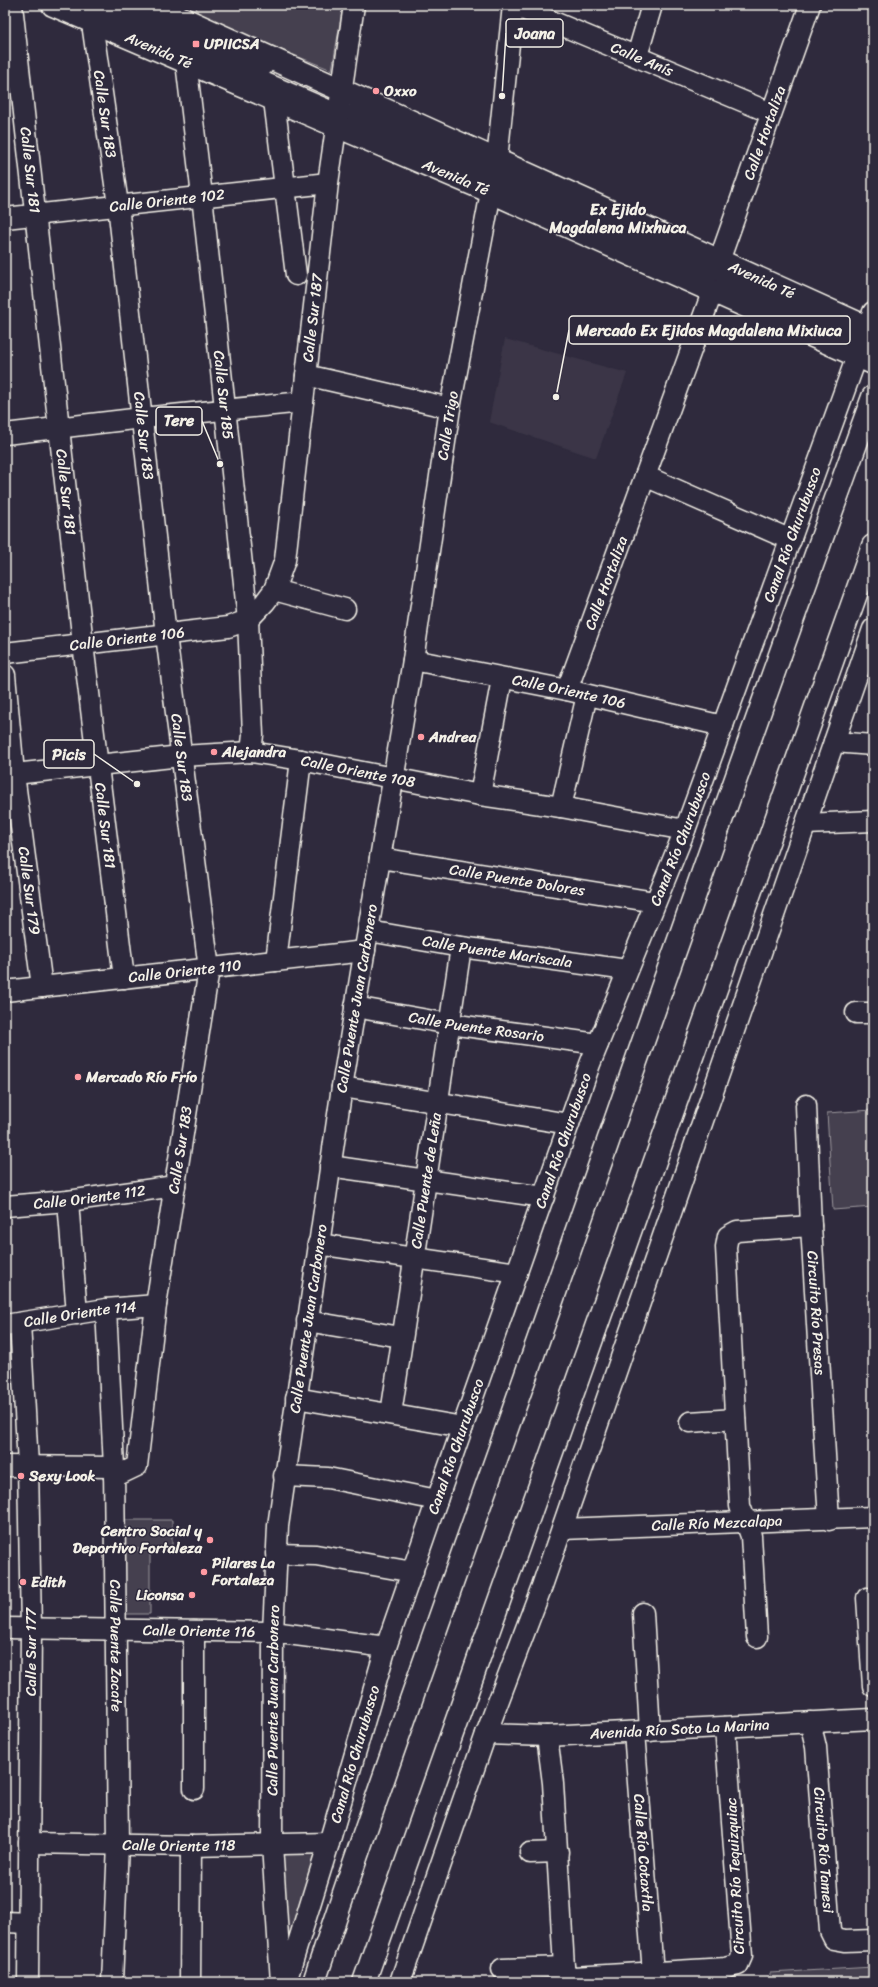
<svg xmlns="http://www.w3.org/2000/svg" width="878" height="1987" viewBox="0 0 878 1987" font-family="Sriracha,sans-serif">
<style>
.built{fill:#3b3647}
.green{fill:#454050;stroke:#9c989c}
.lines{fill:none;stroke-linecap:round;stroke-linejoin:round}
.minor-casing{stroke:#f4f1e8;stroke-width:23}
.major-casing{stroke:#f4f1e8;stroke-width:25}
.minor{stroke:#2f2a3d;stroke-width:20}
.major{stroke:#2f2a3d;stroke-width:22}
.poi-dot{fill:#ff9aa2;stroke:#2f2a3d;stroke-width:1.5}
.labels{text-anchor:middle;stroke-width:3;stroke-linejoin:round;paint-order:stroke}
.poi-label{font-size:15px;font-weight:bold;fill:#f4f1e8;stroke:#2f2a3d;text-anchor:start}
.street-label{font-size:15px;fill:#f4f1e8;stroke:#2f2a3d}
.neighbourhood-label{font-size:16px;font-weight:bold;fill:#f4f1e8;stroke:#2f2a3d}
.leader{fill:none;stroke:#f4f1e8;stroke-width:1.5}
.callout-dot{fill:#f4f1e8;stroke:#2f2a3d;stroke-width:1.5}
.callout{fill:#2f2a3d;stroke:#f4f1e8;stroke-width:1.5}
.callout-label{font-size:16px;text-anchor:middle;font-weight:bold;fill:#f4f1e8}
</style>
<rect width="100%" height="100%" fill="#2f2a3d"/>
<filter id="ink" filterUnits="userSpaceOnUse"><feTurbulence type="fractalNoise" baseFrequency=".025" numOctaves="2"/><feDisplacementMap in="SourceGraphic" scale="8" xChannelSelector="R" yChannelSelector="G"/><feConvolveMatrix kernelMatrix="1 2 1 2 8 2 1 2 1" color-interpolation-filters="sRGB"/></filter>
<g filter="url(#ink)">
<path class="built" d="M505,339L627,373L596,458L489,422Z"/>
<path class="green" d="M195,5H343L332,70L200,18Z
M873,1110V1207L833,1210L827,1113Z
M117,1520H172V1548H117Z
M116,1550H150V1614H116Z
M277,1849L320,1850L284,1968Z
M873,1967V1982H770V1973Z"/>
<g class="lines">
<g class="minor-casing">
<g id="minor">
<path id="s1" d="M12,5L83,644L124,978"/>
<path d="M92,5L116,18L330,111L355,117L873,346"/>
<path d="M121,5L263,66"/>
<path id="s2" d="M513,5L771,113"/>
<path id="s3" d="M92,23L118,205L166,635L209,969L156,1305L137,1466L114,1477"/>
<path d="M637,56L652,5"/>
<path id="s4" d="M186,62L202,196L248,620L253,735L251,752"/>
<path d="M274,100L296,275"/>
<path d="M497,160L513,5"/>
<path id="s5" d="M5,218L328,183"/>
<path id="s6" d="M719,261L810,5"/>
<path d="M306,375L450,408"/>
<path d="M5,434L142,418L303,402"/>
<path d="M645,476L791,540"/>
<path d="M274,590L345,609"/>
<path id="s7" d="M5,653L228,627L248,620L265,602L274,590L285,560L328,183L354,5"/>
<path id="s8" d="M413,660L567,690L723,726"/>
<path id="s9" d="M5,675L14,774L42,987"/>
<path id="s10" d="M567,690L713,290"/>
<path d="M834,742L873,745"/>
<path id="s11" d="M5,775L181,756L251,752L301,760L480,795L561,807L685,830"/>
<path d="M480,795L502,679"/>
<path d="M561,807L587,695"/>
<path d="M806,824L873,821"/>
<path id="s12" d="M380,858L655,902"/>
<path id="s13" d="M369,931L461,947L627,970"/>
<path d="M276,961L301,760"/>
<path id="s14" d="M5,991L365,951"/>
<path id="s15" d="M355,1007L450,1024L598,1044"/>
<path d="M856,1013H873"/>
<path d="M342,1087L569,1124"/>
<path id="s16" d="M806,1105L811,1226L829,1520"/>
<path d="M330,1166L544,1197"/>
<path d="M68,1201L77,1314"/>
<path id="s17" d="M5,1206L68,1201L175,1186"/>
<path d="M318,1244L517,1273"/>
<path id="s18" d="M106,1309L114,1467L118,1845L112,1982"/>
<path d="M307,1321L401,1337"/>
<path d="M20,1323L28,1465L31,1629L28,1982"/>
<path id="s19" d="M5,1325L106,1309L156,1305"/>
<path d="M296,1398L463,1427"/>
<path id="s20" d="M391,1414L461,947"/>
<path d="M690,1422L735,1419"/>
<path d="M5,1466L114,1467"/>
<path d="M284,1476L328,1478L437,1500"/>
<path id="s21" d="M562,1529L873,1517"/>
<path d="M276,1554L316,1555L413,1572"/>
<path d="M867,1598L873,1686"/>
<path d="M643,1613L650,1731"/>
<path id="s22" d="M5,1628L273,1632L386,1647"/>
<path d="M194,1631V1789"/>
<path d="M757,1637L751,1536L740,1506L726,1247L728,1236L737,1231L811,1226"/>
<path id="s23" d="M810,1722L816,1747L830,1931L834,1939L845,1941L873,1940"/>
<path id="s24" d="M634,1732L653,1973"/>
<path id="s25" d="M486,1734L547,1736L873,1719"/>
<path d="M547,1736L553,1783L564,1967"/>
<path id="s26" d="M29,1843L191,1846L329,1843"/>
<path d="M530,1853L558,1852"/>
<path d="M5,1922L29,1923"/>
<path d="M502,1969L564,1967L566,1974L573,1977L726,1968L738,1965L742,1956L725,1727"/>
<path d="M190,1982L191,1846"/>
<path id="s27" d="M281,1982L272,1845L273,1632L278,1526L342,1087L413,660L450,408L491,192"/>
<path id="s28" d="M286,1982L329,1843L386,1647L437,1500L590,1064L685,830L873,312"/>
<path d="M400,1982L486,1734L542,1586L873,629"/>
</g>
</g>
<g class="major-casing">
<g id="major">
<path id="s29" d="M53,5L491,192L873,363"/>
<path id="s30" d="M153,5L873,330"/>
<path d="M314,1982C384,1771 460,1562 534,1352C646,1034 757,714 873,397"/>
<path d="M364,1982L873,546"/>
</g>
</g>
<use href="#minor" class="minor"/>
<use href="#major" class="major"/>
</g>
</g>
<g class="poi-dot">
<rect x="192" y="40" width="8" height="8" rx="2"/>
<circle cx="376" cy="91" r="4"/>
<circle cx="421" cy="737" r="4"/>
<circle cx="214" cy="752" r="4"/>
<circle cx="78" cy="1077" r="4"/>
<circle cx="21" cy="1476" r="4"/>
<circle cx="210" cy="1540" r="4"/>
<circle cx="204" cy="1572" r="4"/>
<circle cx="23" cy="1582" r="4"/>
<circle cx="192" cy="1595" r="4"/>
</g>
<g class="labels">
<g class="poi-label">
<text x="204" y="49">UPIICSA</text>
<text x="384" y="96">Oxxo</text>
<text x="429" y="742">Andrea</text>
<text x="222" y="757">Alejandra</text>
<text x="86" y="1082">Mercado Río Frío</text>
<text x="29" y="1481">Sexy Look</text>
<text x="202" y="1536" text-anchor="end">Centro Social y<tspan x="202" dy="17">Deportivo Fortaleza</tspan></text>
<text x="212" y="1568">Pilares La<tspan x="212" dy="17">Fortaleza</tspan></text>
<text x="31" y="1587">Edith</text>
<text x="184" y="1600" text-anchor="end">Liconsa</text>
</g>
<g class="street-label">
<text dy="5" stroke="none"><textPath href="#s29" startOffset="115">Avenida Té</textPath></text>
<text dy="5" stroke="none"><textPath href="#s2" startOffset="140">Calle Anís</textPath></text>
<text dy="5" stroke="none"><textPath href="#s3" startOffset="92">Calle Sur 183</textPath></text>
<text dy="5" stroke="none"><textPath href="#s6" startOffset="136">Calle Hortaliza</textPath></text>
<text dy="5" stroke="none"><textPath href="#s1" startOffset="166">Calle Sur 181</textPath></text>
<text dy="5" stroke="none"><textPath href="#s29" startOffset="438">Avenida Té</textPath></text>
<text dy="5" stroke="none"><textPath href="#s5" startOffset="163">Calle Oriente 102</textPath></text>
<text dy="5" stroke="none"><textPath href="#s30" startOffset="668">Avenida Té</textPath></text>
<text dy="5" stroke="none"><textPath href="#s7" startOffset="561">Calle Sur 187</textPath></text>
<text dy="5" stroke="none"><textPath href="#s4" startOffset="335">Calle Sur 185</textPath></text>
<text dy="5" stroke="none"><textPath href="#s27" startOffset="1570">Calle Trigo</textPath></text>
<text dy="5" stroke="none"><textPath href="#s3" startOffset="416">Calle Sur 183</textPath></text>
<text dy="5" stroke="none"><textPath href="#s1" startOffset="490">Calle Sur 181</textPath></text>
<text dy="5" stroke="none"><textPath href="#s28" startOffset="1534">Canal Río Churubusco</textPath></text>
<text dy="5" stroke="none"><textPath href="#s10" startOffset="114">Calle Hortaliza</textPath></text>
<text dy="5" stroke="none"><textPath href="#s7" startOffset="123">Calle Oriente 106</textPath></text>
<text dy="5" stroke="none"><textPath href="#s8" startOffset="159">Calle Oriente 106</textPath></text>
<text dy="5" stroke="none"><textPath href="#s3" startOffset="740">Calle Sur 183</textPath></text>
<text dy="5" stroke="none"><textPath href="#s11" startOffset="356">Calle Oriente 108</textPath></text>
<text dy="5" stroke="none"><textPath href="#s1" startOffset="826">Calle Sur 181</textPath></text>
<text dy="5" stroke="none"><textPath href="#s28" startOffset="1210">Canal Río Churubusco</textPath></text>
<text dy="5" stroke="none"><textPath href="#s12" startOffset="139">Calle Puente Dolores</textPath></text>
<text dy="5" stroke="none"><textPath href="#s9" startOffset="217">Calle Sur 179</textPath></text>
<text dy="5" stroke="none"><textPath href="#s13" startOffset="130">Calle Puente Mariscala</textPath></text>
<text dy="5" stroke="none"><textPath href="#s14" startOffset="181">Calle Oriente 110</textPath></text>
<text dy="5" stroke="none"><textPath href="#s27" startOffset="990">Calle Puente Juan Carbonero</textPath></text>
<text dy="5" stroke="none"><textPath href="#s15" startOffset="123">Calle Puente Rosario</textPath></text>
<text dy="5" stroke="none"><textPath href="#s28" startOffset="886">Canal Río Churubusco</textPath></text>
<text transform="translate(180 1150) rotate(-81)" y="5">Calle Sur 183</text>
<text dy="5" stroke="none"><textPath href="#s20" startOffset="236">Calle Puente de Leña</textPath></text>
<text dy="5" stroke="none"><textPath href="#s17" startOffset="85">Calle Oriente 112</textPath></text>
<text dy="5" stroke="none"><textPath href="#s16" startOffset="208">Circuito Río Presas</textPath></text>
<text dy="5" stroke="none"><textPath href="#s19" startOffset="76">Calle Oriente 114</textPath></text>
<text dy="5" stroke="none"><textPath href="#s27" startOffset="666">Calle Puente Juan Carbonero</textPath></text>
<text dy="5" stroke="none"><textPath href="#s28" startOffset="562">Canal Río Churubusco</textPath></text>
<text dy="5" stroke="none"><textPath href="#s21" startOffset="155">Calle Río Mezcalapa</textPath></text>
<text dy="5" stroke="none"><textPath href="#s22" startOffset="194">Calle Oriente 116</textPath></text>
<text dy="5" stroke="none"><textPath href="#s18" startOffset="337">Calle Puente Zacate</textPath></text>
<text transform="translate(31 1652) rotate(-90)" y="5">Calle Sur 177</text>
<text dy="5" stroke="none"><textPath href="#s27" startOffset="282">Calle Puente Juan Carbonero</textPath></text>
<text dy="5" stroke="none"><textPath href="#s25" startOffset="194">Avenida Río Soto La Marina</textPath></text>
<text dy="5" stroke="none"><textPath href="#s28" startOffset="238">Canal Río Churubusco</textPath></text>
<text dy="5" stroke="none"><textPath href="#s26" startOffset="150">Calle Oriente 118</textPath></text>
<text dy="5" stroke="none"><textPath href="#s23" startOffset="129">Circuito Río Tamesi</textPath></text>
<text dy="5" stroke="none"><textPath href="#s24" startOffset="121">Calle Río Cotaxtla</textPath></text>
<text transform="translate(735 1876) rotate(-93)" y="5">Circuito Río Tequizquiac</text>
</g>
<g class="neighbourhood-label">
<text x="618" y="215">Ex Ejido<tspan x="618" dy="18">Magdalena Mixhuca</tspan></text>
</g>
</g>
<path class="leader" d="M502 96L506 33M556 397L569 330M220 464L202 421M137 784L94 754"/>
<g class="callout-dot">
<circle cx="502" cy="96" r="4"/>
<circle cx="556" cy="397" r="4"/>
<circle cx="220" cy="464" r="4"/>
<circle cx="137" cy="784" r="4"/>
</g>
<g class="callout">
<rect x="506" y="19" width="57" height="28" rx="4"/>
<rect x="569" y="316" width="281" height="28" rx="4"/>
<rect x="156" y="407" width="46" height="28" rx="4"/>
<rect x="44" y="740" width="50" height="28" rx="4"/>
</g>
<g class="callout-label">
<text x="535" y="39">Joana</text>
<text x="709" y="336">Mercado Ex Ejidos Magdalena Mixiuca</text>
<text x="179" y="426">Tere</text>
<text x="69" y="760">Picis</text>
</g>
<rect width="878" height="1987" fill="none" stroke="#2f2a3d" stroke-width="20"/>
<rect x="10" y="10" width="858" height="1967" fill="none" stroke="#f4f1e8" stroke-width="1.5" filter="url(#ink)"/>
</svg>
